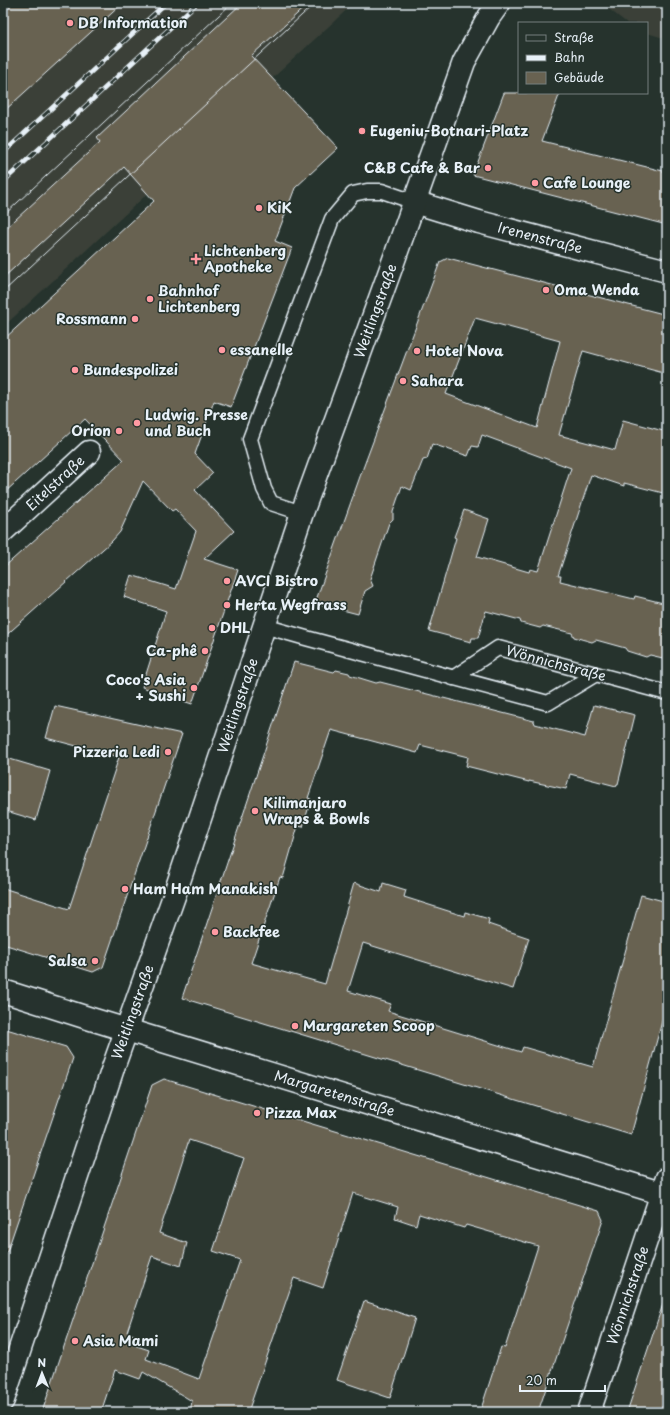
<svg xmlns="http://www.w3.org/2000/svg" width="670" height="1415" viewBox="0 0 670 1415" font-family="'Playpen Sans',sans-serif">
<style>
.built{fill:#3a4138}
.building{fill:#686251;stroke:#e8f1f8;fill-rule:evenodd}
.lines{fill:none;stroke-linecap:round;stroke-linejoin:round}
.service-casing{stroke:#e8f1f8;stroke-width:17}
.minor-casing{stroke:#e8f1f8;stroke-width:25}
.tertiary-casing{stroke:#e8f1f8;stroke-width:25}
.service{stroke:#26332d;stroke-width:14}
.minor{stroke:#26332d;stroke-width:22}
.tertiary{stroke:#26332d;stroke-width:22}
.tram{stroke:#e8f1f8;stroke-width:1}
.rail-casing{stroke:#e8f1f8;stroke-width:4.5}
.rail{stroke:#26332d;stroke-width:3;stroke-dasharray:9;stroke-linecap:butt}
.poi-dot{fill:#ff9aa2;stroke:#26332d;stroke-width:1.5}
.labels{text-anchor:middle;stroke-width:3;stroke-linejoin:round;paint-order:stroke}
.poi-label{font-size:14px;font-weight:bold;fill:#e8f1f8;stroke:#26332d;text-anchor:start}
.street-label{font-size:14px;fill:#e8f1f8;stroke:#26332d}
</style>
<rect width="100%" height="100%" fill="#26332d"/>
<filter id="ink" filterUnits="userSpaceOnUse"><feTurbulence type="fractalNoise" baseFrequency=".025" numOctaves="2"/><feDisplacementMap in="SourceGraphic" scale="8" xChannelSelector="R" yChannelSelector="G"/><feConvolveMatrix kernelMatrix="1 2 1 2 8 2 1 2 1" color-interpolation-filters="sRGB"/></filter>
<g filter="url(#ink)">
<path class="built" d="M3,3H354L3,327Z
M601,3H667V39L647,33V23H627Z"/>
<path class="building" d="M3,3H123L3,112Z
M242,3H309L251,56L338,148L295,188L275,241L292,248L231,407L214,401L195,454L213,473L195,490L234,531L204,559L238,570L192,704L142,687L166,611L124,597L131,575L176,589L196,531L175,509L172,511L143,481L120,532L112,541L3,638V568L124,460L85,419L3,494V340L154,201L124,167L3,278V231L100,142L97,138Z
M504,93H560L542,141L667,172V225L473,175Z
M448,258L667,315V374L583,351L559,435L615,450L623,420L667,432V494L624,483V486L591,475L558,576H561L560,581L634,599L635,596L667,604V659L650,655L646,657L627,651L625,648L596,640L592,642L574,637L572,633L543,626L540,628L521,623L520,620L486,611L478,638H472L471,642L429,631L456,538L454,537L464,510L489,519L477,557L529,572L530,569L538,571L571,468L482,435L478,447L472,446L468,456L432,444L427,459L423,460L411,490L402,486L393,512V519L389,523L370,579L373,586L365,591L358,614L315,603L362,471L440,262ZM475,318L560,341L537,428L446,394Z
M294,662L334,672L336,670L349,673L350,675L376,683L380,682L534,721L535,724L585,737L594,705L635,715L618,784H617L616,786L570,774L566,789L529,781V782L466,766L468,757L420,745L417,753L331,730L308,798L311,799L303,827L298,826L283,878L280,877L251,963L325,984L354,883L381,892L383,883L406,890L404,897L464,916L465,912L489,919L488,924L529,938L513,989L363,943L348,991L391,1004L388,1011L521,1052L523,1047L593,1067L641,895L667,902V1003L631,1135L182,998Z
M55,706L182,734L103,967L93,972L3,944V888L69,909L119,757L46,738Z
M3,757L50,771L36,820L3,810Z
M3,1028L66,1047L73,1058L7,1252L3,1251Z
M164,1079L599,1211L603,1220L538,1412H480L501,1347L505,1348L538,1246L466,1225L464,1228L419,1214L416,1225L395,1218L398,1207L353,1193L323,1288L294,1278L248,1412H190L192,1401L143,1372L140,1379L115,1370L101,1412H42L152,1085ZM189,1140L244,1158L213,1251L240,1260L199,1379L146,1359L149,1350L134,1345L136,1336L127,1332L152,1256L181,1266L187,1243L159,1233Z
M364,1301L415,1318L390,1398L337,1380Z
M663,1304L667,1305V1412H627Z"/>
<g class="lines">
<g class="service-casing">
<g id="service">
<path d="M302,513L271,503L264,489L250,439L332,219L353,194L367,191H382L414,202"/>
<path d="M264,626L306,638L548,703L596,674"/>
<path id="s1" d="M453,678L498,648L667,693"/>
</g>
</g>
<g class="minor-casing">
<g id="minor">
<path id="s2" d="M3,531L89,452"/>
<path id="s3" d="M3,991L91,1019L667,1195"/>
<path id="s4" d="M589,1412L667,1178"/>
</g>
</g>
<g class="tertiary-casing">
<g id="tertiary">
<path id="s5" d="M414,202L479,222L667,271"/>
<path id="s6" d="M3,1400L114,1065L174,896L302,513L391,268L464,62L489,17L499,3"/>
</g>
</g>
<use href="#service" class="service"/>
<use href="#minor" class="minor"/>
<use href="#tertiary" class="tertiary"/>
<path class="tram" d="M3,216L232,3
M3,292L315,3"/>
<g class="rail-casing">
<path id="rail" d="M3,10L10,3
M3,153L166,3
M3,182L197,3"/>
</g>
<use href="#rail" class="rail"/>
</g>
</g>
<g class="poi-dot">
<circle cx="70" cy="23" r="4"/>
<circle cx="362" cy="131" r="4"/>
<circle cx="488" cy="168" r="4"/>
<circle cx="535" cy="183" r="4"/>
<circle cx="259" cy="208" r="4"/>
<path d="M194 253h4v4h4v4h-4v4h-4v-4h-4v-4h4z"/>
<circle cx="546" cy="290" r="4"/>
<circle cx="150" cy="299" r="4"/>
<circle cx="135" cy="319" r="4"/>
<circle cx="222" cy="350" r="4"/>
<circle cx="417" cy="351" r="4"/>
<circle cx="75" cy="370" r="4"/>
<circle cx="403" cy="381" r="4"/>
<circle cx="137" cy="423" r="4"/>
<circle cx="119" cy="431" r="4"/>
<circle cx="227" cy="581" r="4"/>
<circle cx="227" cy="605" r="4"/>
<circle cx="212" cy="628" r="4"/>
<circle cx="205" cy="651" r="4"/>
<circle cx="194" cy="688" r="4"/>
<circle cx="168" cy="752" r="4"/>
<circle cx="255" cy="811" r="4"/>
<circle cx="125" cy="889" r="4"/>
<circle cx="215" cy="932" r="4"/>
<circle cx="95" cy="961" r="4"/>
<circle cx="295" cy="1026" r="4"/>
<circle cx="257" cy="1113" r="4"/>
<circle cx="75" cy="1341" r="4"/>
</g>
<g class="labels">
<g class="poi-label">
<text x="78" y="28">DB Information</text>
<text x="370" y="136">Eugeniu-Botnari-Platz</text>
<text x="480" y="173" text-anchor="end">C&amp;B Cafe &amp; Bar</text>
<text x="543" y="188">Cafe Lounge</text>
<text x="267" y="213">KiK</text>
<text x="204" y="256">Lichtenberg<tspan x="204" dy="16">Apotheke</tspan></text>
<text x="554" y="295">Oma Wenda</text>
<text x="158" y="296">Bahnhof<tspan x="158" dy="16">Lichtenberg</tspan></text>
<text x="127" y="324" text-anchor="end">Rossmann</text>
<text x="230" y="355">essanelle</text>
<text x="425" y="356">Hotel Nova</text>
<text x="83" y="375">Bundespolizei</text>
<text x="411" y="386">Sahara</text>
<text x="145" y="420">Ludwig. Presse<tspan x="145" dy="16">und Buch</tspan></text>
<text x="111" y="436" text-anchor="end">Orion</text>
<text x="235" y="586">AVCI Bistro</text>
<text x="235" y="610">Herta Wegfrass</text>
<text x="220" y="633">DHL</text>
<text x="197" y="656" text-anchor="end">Ca-phê</text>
<text x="186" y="685" text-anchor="end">Coco's Asia<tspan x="186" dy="16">+ Sushi</tspan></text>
<text x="160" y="757" text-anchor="end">Pizzeria Ledi</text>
<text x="263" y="808">Kilimanjaro<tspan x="263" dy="16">Wraps &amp; Bowls</tspan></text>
<text x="133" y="894">Ham Ham Manakish</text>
<text x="223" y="937">Backfee</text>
<text x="87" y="966" text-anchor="end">Salsa</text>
<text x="303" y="1031">Margareten Scoop</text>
<text x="265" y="1118">Pizza Max</text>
<text x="83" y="1346">Asia Mami</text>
</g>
<g class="street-label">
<text dy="5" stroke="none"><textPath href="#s5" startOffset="131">Irenenstraße</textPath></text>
<text dy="5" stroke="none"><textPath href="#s6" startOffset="1151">Weitlingstraße</textPath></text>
<text dy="5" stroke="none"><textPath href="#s2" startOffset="71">Eitelstraße</textPath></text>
<text dy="5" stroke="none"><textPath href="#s1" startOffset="114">Wönnichstraße</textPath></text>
<text dy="5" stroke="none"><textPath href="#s6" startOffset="733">Weitlingstraße</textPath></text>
<text dy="5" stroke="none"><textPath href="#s6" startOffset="409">Weitlingstraße</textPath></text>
<text dy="5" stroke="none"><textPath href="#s3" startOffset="347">Margaretenstraße</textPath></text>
<text dy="5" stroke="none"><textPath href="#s4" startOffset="123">Wönnichstraße</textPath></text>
</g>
</g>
<rect width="670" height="1415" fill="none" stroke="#26332d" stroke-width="16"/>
<rect x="8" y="8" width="654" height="1399" fill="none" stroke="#e8f1f8" stroke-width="1.5" filter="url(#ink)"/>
<rect x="518" y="22" width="130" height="72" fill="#26332d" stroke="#747f7e"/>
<rect x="526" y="35" width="20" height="6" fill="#26332d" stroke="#747f7e"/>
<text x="554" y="42" font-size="12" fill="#e8f1f8">Straße</text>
<rect x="526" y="55" width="20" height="6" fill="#e8f1f8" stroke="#747f7e"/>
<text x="554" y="62" font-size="12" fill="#e8f1f8">Bahn</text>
<rect x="526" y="72" width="20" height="12" fill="#686251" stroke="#747f7e"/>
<text x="554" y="82" font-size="12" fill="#e8f1f8">Gebäude</text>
<g transform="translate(42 1373) rotate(359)" stroke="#26332d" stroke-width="3" paint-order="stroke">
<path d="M0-3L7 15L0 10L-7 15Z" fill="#e8f1f8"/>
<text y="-6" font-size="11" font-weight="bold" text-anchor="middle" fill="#e8f1f8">N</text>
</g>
<path d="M520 1385v6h85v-6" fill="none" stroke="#e8f1f8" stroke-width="2"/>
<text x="526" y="1385" font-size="12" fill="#e8f1f8" stroke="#26332d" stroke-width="3" paint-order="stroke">20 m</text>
</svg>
